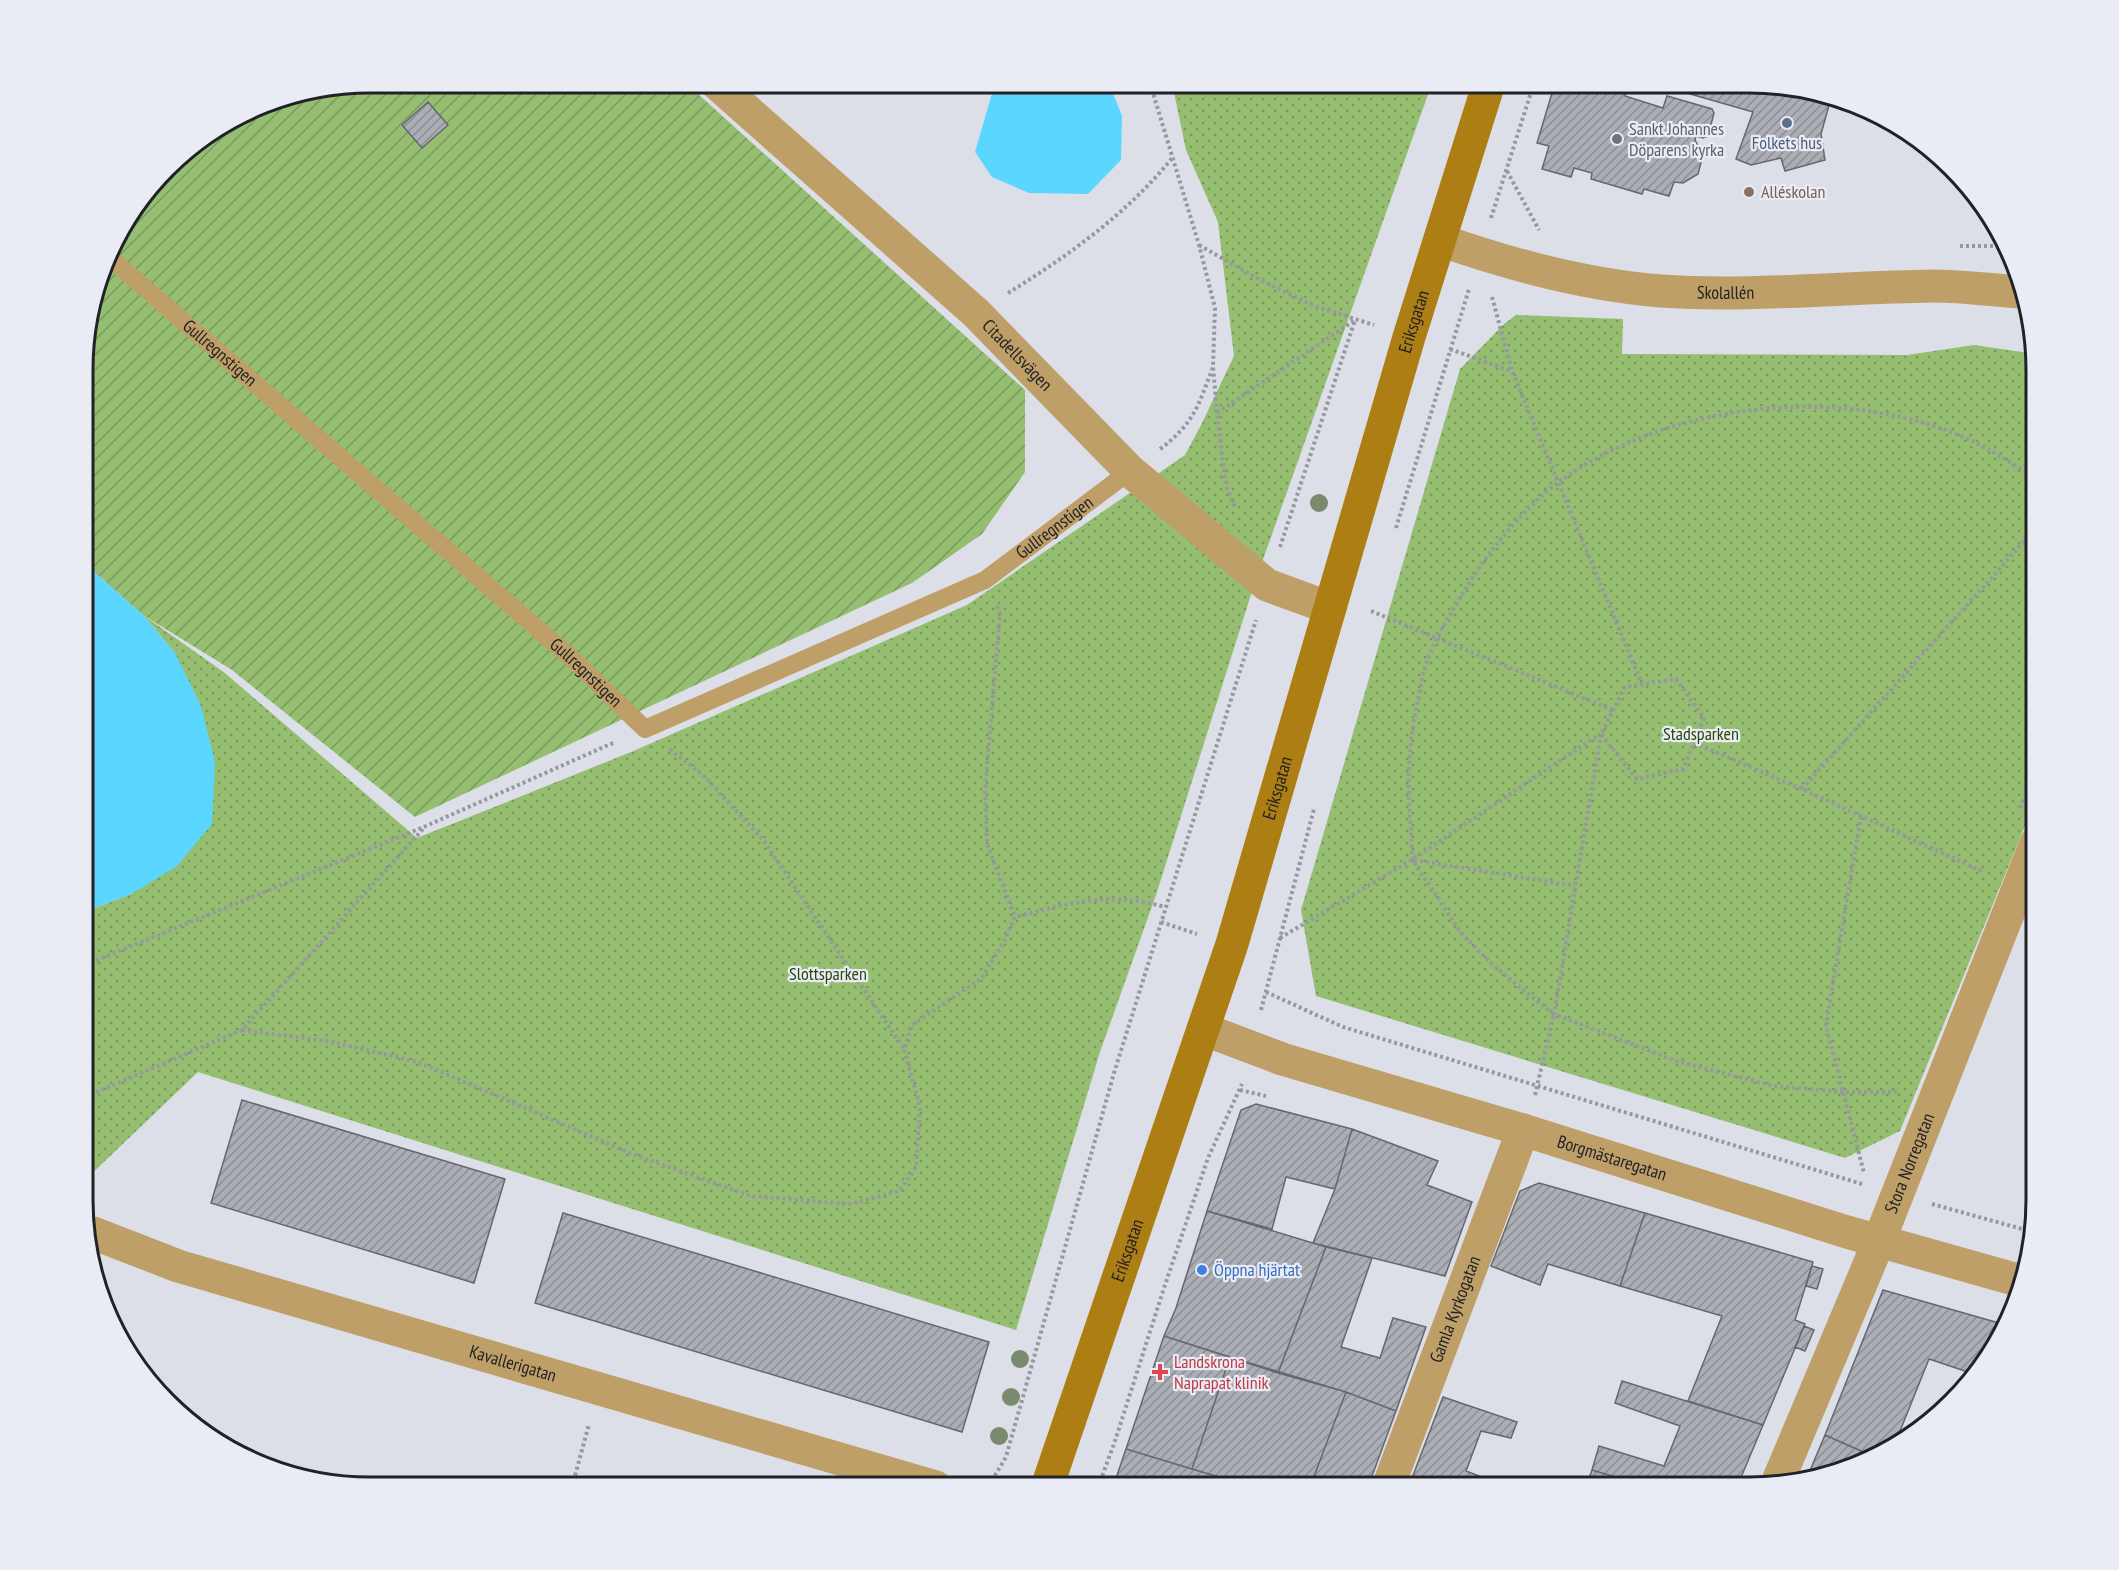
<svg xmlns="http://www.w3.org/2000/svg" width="2119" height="1570" viewBox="0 0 2119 1570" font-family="'PT Sans Narrow',sans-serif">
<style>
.park{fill:url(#park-dots)}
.garden{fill:url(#garden-furrows)}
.water{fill:#5bd6ff}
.building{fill:url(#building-hatch);stroke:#65676f;stroke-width:1.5}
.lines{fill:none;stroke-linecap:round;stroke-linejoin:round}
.path{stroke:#96989f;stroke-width:4;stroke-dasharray:3 3;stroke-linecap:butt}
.lane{stroke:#bf9f68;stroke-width:18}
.street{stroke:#bf9f68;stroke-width:33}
.secondary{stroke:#ad7e13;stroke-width:33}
.tree{fill:#7a8a6c}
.service-dot{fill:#5c6f8a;stroke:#eaecf5;stroke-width:2}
.worship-dot{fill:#6b7280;stroke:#eaecf5;stroke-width:2}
.education-dot{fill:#8d6e63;stroke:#eaecf5;stroke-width:2}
.shop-dot{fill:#3f7fe0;stroke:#eaecf5;stroke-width:2}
.health-dot{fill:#e0444e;stroke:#eaecf5;stroke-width:2}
.labels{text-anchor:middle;stroke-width:4.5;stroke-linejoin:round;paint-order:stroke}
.worship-label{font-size:18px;fill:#5b616d;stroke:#eaecf5;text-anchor:start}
.service-label{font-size:18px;fill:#4e5e75;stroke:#eaecf5}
.education-label{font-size:18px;fill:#785e54;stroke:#eaecf5;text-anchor:start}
.street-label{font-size:18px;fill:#212225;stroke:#eaecf5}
.park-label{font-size:18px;fill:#294507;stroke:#eaecf5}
.shop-label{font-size:18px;fill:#366cbe;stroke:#eaecf5;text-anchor:start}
.health-label{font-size:18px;fill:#be3a42;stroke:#eaecf5;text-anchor:start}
.rim{fill:none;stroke:#212225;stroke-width:3}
</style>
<defs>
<pattern id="park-dots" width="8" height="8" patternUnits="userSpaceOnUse" patternTransform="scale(1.5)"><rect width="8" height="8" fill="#95be71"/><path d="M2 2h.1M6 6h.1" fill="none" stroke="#799a5d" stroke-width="1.8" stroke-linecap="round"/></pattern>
<pattern id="garden-furrows" width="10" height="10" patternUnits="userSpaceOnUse" patternTransform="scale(1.5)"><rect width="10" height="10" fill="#95be71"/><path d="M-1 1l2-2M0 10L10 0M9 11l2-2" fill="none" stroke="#799a5d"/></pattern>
<pattern id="building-hatch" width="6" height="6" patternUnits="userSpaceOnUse" patternTransform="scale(1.5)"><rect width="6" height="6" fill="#acaeb6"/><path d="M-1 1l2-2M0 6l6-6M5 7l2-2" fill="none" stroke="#8c8d94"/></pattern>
</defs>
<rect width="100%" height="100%" fill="#dcdfe8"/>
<path class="park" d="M1172,83H1432L1254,585L1156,895L1100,1052L1016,1330L198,1072L85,1180V912L133,893L175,653L143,615L225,673L417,838L631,752L967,605L1185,455L1201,425L1234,356L1218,222L1186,150Z
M1516,315L1623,319L1622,354L1907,355L1974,345L2036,354V799L1900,1131L1845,1158L1316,996L1301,910L1460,369L1504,324Z"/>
<path class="garden" d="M370,83H686L1025,390V472L982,534L912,583L415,817L232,670L143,615L85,564V333L112,242L180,154L260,104Z"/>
<path class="water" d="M995,83H1109L1122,116L1121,160L1088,194L1029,193L992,177L975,152Z
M85,564L143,615L175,653L201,706L215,762L212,824L177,866L133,893L85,912Z"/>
<path class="building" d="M1555,83H1628L1625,96L1663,108L1667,96L1712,109L1714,113L1708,136L1703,138L1696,136L1695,140L1703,155L1698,174L1683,183L1674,182L1669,196L1644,189L1642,194L1591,179L1592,173L1574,168L1571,177L1542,169L1549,146L1537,143Z
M1652,83H1768L1831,98L1821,134L1825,160L1785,171L1781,158L1751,165L1736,159L1753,112Z
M428,102L448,125L422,148L402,125Z
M242,1100L505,1179L474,1283L211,1203Z
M1256,1104L1352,1129L1335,1189L1286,1177L1272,1229L1207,1211L1241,1110Z
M1352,1129L1438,1161L1427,1185L1472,1202L1445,1276L1313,1243L1335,1189Z
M1539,1183L1645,1213L1620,1286L1548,1264L1540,1285L1491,1266L1520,1191Z
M1207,1211L1326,1247L1278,1373L1164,1336L1176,1308Z
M563,1213L989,1342L962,1432L535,1303Z
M1645,1213L1813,1262L1795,1320L1805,1324L1763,1425L1688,1401L1722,1316L1620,1286Z
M1326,1247L1372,1258L1341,1347L1380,1358L1393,1318L1426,1327L1396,1411L1346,1392L1278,1373Z
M1812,1266L1823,1269L1817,1289L1806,1286Z
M1883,1290L2006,1325L1977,1375L1929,1359L1896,1441L1877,1458L1825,1435Z
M1804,1326L1814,1330L1805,1351L1795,1347Z
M1164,1336L1230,1357L1192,1469L1126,1449Z
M1230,1357L1346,1392L1310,1487H1253L1192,1469Z
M1970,1373L1977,1375L1967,1383Z
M1622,1381L1763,1425L1737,1487H1649L1592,1470L1599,1446L1664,1466L1680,1426L1615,1403Z
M1346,1392L1396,1411L1368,1487H1310Z
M1443,1397L1517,1422L1511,1438L1481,1431L1466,1471L1508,1487H1439L1412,1478Z
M1825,1435L1877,1458L1809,1473Z
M1126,1449L1192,1469L1253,1487H1113Z
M1592,1470L1649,1487H1586Z
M1412,1478L1439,1487H1409Z"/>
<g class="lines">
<path class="path" d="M1150,83L1199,245L1215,308L1213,366L1217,413L1226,486L1235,507
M1507,171L1539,230
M1491,218L1534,83
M1199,245L1255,277L1314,306L1374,325
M1960,246H2008
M1008,293C1068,256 1128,213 1173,157
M1492,297L1512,371L1642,684
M1450,349L1511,371
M1217,413L1355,320
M1160,449C1194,424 1199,404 1213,367
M1396,528L1469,289
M1280,547L1355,320
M997,606L1000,613L985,791L987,844L1015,917
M1371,611L1613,710
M1676,679L1704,718L1683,769L1637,779L1601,734L1625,687Z
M1601,734L1554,1014L1676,1061L1774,1086L1844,1092H1899
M1694,743L1802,789L1984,872
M670,749L705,777L764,841L904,1049
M1802,789L2036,528
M2020,808L2036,770
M1861,816L1826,1025L1864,1173
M1414,860L1575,886
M1161,922L1197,934
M1280,938L1413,859L1600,734
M85,965L426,826L615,742
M1266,992L1343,1027L1862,1184
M1261,1010L1314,809
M242,1030L328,1041L418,1062L632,1154L751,1196L850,1204L899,1191L916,1167L920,1107L904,1049L912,1025L982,978L1004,941L1015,917C1071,903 1108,891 1165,907
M1240,1090L1266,1096
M1535,1095L1554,1014C1524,991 1493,967 1467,939C1454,926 1445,907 1434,892C1428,882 1416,869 1413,858C1411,849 1411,838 1411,829C1407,783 1408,749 1417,704C1420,693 1421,681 1424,670C1432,643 1448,618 1463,593C1486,554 1523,508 1560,481C1669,403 1837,384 1961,436C1987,447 2012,463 2036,479
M85,1097L242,1030L423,829
M1932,1204L2033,1232
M572,1487L589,1424
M991,1487L994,1477L1006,1457L1114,1073L1256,620
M1098,1487L1114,1444L1164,1288L1208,1158L1242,1084"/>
<path class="lane" id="s1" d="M108,256L569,656L645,729L985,580L1130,471"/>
<g class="street">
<path id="s2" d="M716,83L976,313L1130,471L1267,585L1330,608"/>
<path id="s3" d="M1440,240C1511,265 1585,285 1661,291C1752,297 1843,287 1934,286C1962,286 1991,290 2020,292"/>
<path id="s4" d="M1203,1029L1282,1059L1523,1130L1847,1232L2021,1281"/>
<path id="s5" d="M93,1233L178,1266L936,1487"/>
<path id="s6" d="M1778,1481L1879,1241L2036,843"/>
<path id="s7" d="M1388,1487L1523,1130"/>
</g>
<path class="secondary" id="s8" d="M1047,1487L1232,944L1409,337L1489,83"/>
</g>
<g class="tree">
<circle cx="1319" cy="503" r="9"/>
<circle cx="1020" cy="1359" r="9"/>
<circle cx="1011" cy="1397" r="9"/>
<circle cx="999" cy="1436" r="9"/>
</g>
<circle class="service-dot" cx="1787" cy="123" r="6"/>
<circle class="worship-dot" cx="1617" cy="139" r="6"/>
<circle class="education-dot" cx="1749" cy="192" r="6"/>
<circle class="shop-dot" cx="1202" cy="1270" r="6"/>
<path class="health-dot" d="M1157 1363h6v6h6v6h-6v6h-6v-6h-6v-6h6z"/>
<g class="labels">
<g class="worship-label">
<text x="1629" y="135">Sankt Johannes<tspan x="1629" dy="21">Döparens kyrka</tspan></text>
</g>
<g class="service-label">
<text x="1787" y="149">Folkets hus</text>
</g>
<g class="education-label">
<text x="1761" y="198">Alléskolan</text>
</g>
<g class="street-label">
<text dy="6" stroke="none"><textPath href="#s3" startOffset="292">Skolallén</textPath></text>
<text dy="6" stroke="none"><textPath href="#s8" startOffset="1222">Eriksgatan</textPath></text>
<text dy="6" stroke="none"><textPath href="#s1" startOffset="148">Gullregnstigen</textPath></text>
<text dy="6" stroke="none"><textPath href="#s2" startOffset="406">Citadellsvägen</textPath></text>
<text dy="6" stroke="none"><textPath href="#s1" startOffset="1174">Gullregnstigen</textPath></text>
<text dy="6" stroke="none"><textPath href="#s1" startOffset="634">Gullregnstigen</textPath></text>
<text dy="6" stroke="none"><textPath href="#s8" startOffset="736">Eriksgatan</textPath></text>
<text dy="6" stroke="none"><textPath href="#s4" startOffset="429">Borgmästaregatan</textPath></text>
<text dy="6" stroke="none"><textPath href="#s6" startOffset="344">Stora Norregatan</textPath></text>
<text dy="6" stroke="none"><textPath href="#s8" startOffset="250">Eriksgatan</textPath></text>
<text dy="6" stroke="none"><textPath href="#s7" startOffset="190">Gamla Kyrkogatan</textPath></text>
<text dy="6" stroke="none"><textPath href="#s5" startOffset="440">Kavallerigatan</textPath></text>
</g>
<g class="park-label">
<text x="1701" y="740">Stadsparken</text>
<text x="828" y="980">Slottsparken</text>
</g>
<g class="shop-label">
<text x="1214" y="1276">Öppna hjärtat</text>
</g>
<g class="health-label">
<text x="1174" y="1368">Landskrona<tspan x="1174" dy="21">Naprapat klinik</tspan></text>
</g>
</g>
<path d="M0 0H2119V1570H0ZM370 93H1749A277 277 0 0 1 2026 370V1200A277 277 0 0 1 1749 1477H370A277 277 0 0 1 93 1200V370A277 277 0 0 1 370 93Z" fill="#eaecf5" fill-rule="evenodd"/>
<path class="rim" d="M370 93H1749A277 277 0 0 1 2026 370V1200A277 277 0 0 1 1749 1477H370A277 277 0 0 1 93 1200V370A277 277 0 0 1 370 93Z"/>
</svg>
